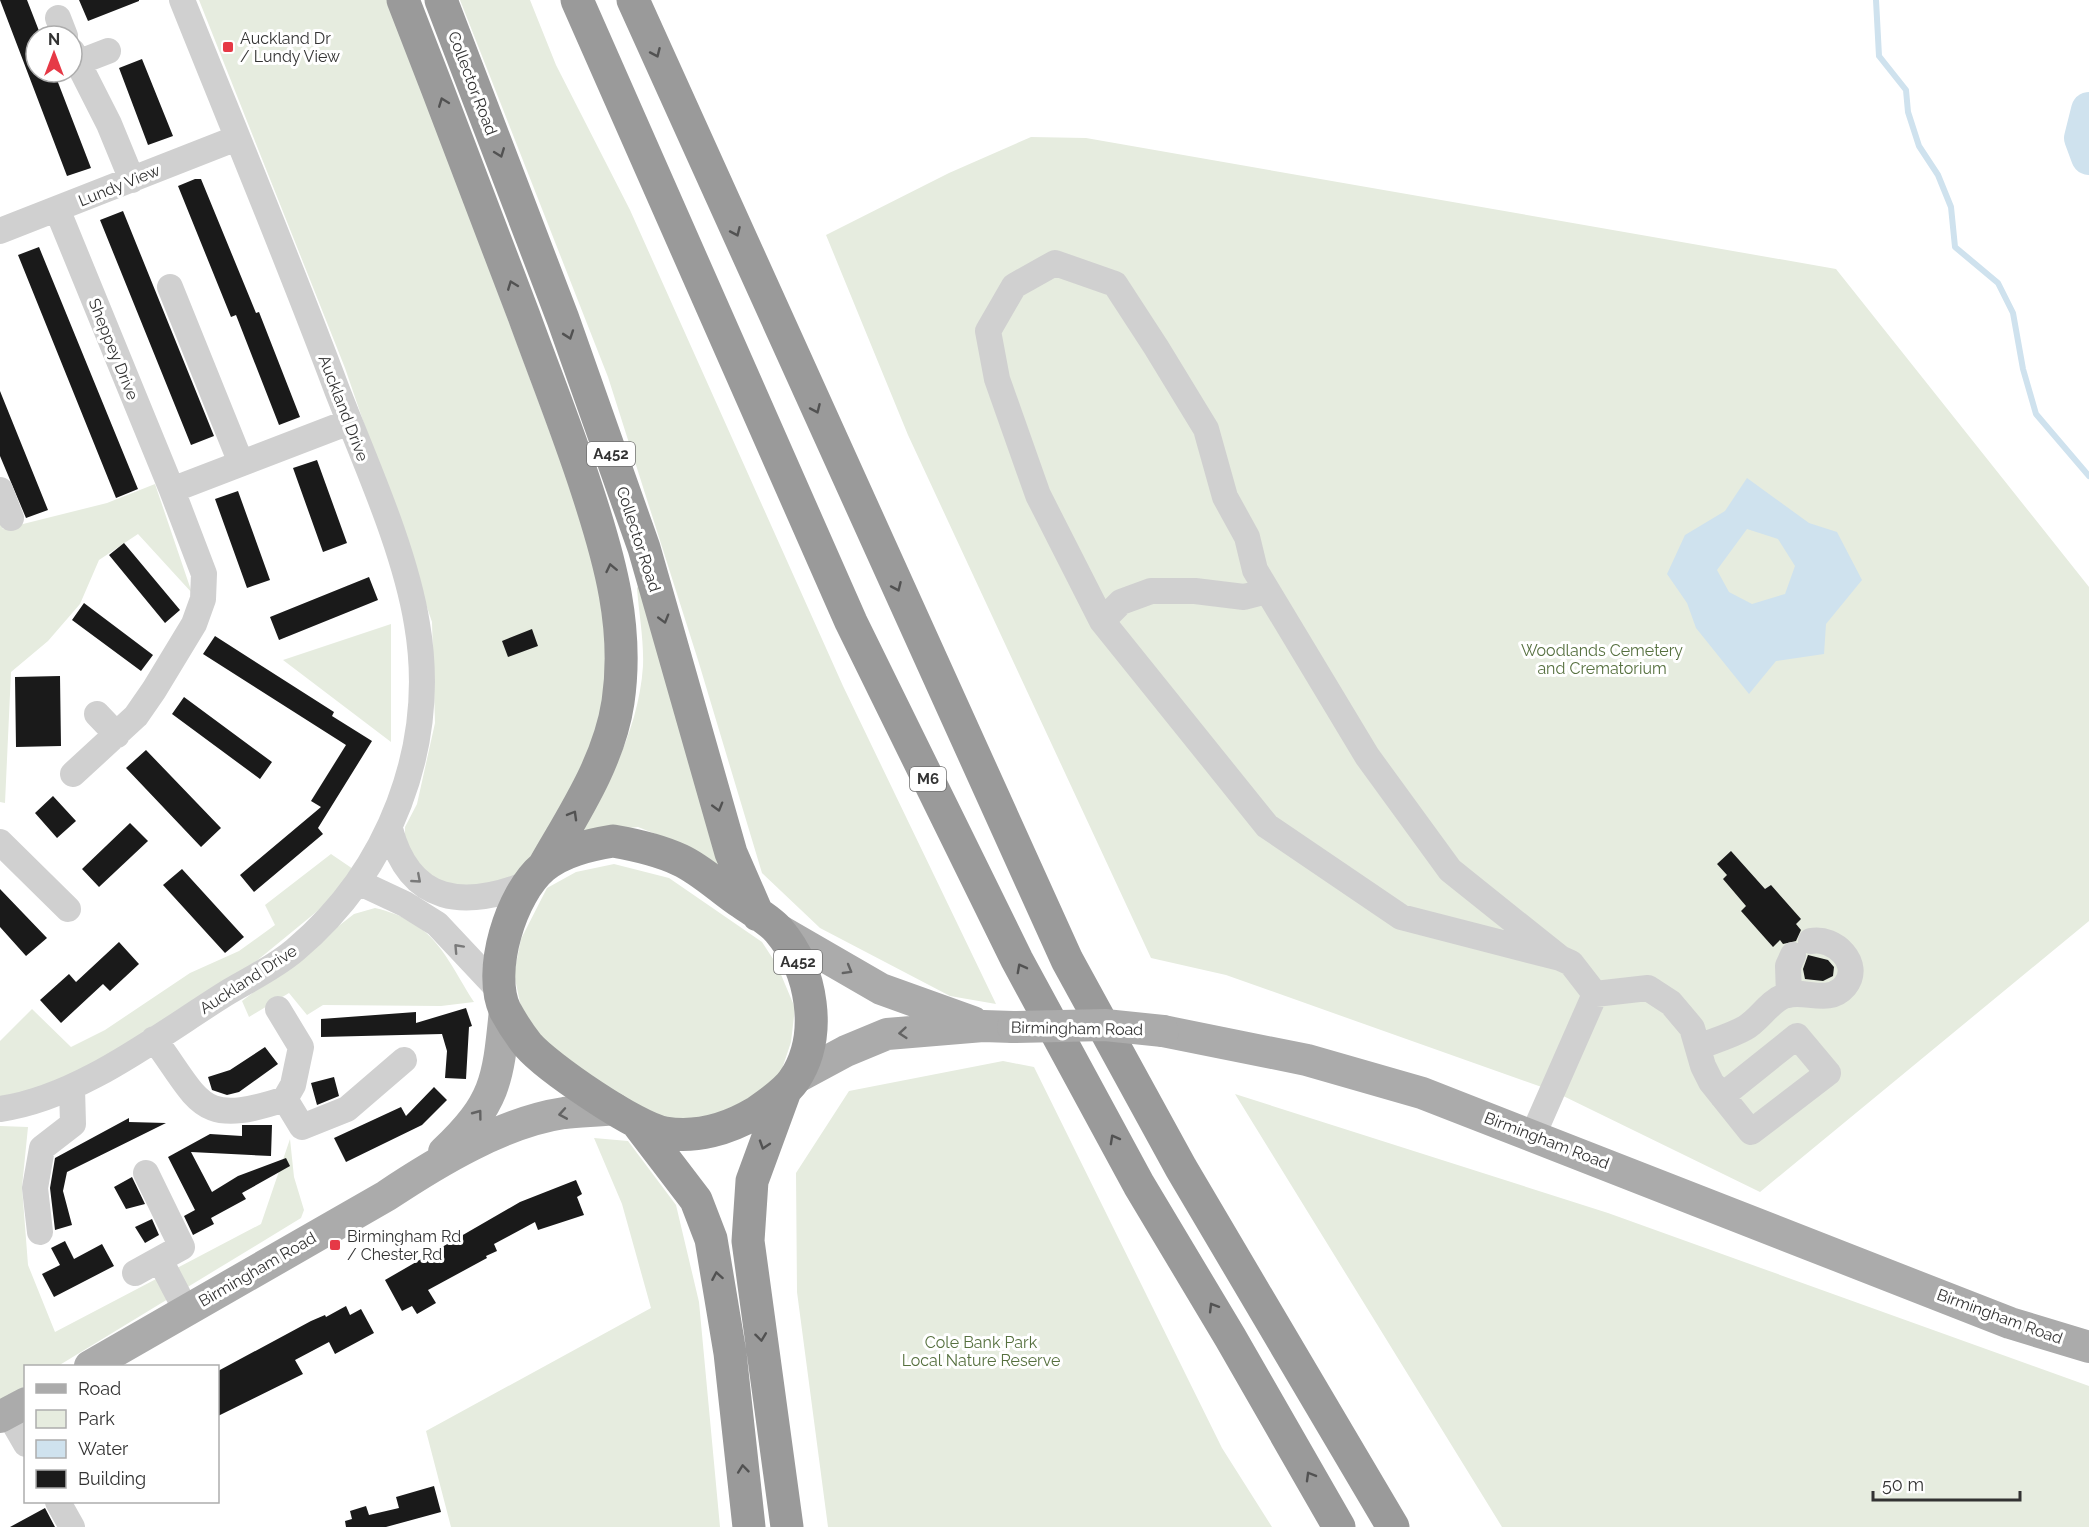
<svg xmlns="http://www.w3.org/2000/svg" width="2089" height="1527" viewBox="0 0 2089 1527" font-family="Raleway,sans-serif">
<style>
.green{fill:#e6ecdf}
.water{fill:#cfe2ee;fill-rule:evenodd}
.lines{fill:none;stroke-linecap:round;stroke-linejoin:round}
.stream{stroke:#cfe2ee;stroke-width:6}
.river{stroke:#cfe2ee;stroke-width:36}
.building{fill:#1a1a1a}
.minor{stroke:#d0d0d0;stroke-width:26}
.major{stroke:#ababab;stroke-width:32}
.highway{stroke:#9a9a9a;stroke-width:33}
.major-bridge{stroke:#ababab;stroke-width:32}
.oneway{stroke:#525252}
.oneway2{stroke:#7a7a7a}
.oneway3{stroke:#636363}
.poi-dot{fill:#e63946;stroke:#fff;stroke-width:2}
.labels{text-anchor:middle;stroke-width:6;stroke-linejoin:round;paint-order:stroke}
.shield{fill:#fff;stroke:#707070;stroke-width:1.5}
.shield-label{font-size:15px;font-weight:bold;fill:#333}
.poi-label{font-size:16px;fill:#333;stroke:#fff;text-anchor:start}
.street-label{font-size:16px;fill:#333;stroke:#fff}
.park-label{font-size:16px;fill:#56703f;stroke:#fff}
</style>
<rect width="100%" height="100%" fill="#fff"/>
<path class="green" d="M199,0H389L599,564L606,610L605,698L581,779L537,850L515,875L491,888L466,890L431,881L405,849V827L417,804L435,723L432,622L345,368Z
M460,0H530L556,65L630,210L843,686L996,1004L950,996L820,928L762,873L698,660L608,377Z
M1031,137L1086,138L1836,269L2089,587V921L1760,1192L1553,1091L1226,975L1151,958L908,435L826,235L949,173Z
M155,484L192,593L138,534L99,560L80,604L48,641L11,672L5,803L0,802V523L3,529L107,503Z
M641,583L725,872L681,844L638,827L582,833C610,780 639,727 643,666C644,641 639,614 637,588Z
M391,624V742L283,660Z
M331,854L353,869L326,904L237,977L80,1074L0,1099V1041L32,1009L71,1047L105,1030L190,973L239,951L275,925L265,905Z
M614,864L669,878L762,942L777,965L795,1008L791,1042L779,1078L729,1116L653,1121L546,1045L522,1012L514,974L521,939L547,888L576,872Z
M375,908C434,922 444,954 474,1002L441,1006L323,1005L307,1015L289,993L249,1017L242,1001L354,914Z
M1003,1061L1034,1067L1222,1448L1272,1527H828L797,1292L796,1173L849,1091Z
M1235,1094L1608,1213L2089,1386V1527H1502Z
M0,1126L28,1127L22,1187L28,1265L55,1332L261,1224L290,1139L294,1177L304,1210L301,1218L58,1366H26L25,1386L0,1402Z
M594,1138L628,1141L676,1205L699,1302L720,1527H451L426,1431L651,1308L622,1204Z"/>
<path class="water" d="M1747,478L1809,523L1837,532L1862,580L1826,624L1824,654L1776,661L1749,694L1696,628L1687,603L1667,574L1685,535L1725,511ZM1747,529L1778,539L1795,566L1785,594L1752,604L1729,592L1717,570Z"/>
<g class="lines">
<path class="stream" d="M1876,0L1879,56L1906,90L1908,112L1919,146L1938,175L1951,207L1955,247L1998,283L2013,313L2023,369L2036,414L2089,476"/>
<path class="river" d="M2089,110L2082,138L2089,157"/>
</g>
<path class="building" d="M0,0H27L41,36H36V72H54L91,168L67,176Z
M79,0H139V1L88,21Z
M142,59L173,136L148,145L119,68Z
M195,179H201L256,313L259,312L300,417L279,425L236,315L231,317L178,186Z
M123,211L214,436L191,445L100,220Z
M39,247L138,489L116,498L18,255Z
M0,391L48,510L26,518L0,456Z
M317,460L347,543L323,552L293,468Z
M238,491L270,580L247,588L215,499Z
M124,543L180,610L165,623L109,555Z
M369,577L378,600L279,640L270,617Z
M84,603L153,655L141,671L72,620Z
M532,629L538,646L508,657L502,641Z
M215,636L334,712L332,716L372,741L318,828L323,834L254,892L240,875L321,807L311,801L346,745L203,654Z
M60,676L61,746L16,747L15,677Z
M184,697L272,762L260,779L172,714Z
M146,750L221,828L201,847L126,768Z
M53,796L76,821L57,838L35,813Z
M130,823L148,841L99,887L82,869Z
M1731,851L1765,889L1771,885L1801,919L1796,924L1801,930L1796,941L1783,944L1780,940L1773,947L1741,911L1746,906L1723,879L1727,875L1717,864Z
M182,869L244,937L225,953L163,885Z
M0,889L47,938L26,956L0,927Z
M119,942L139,964L110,991L103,984L61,1023L40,1000L69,974L76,982Z
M1808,955L1828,960L1834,967L1833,976L1823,981L1805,979L1803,969Z
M466,1008L472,1026L469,1027L466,1079L445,1078L447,1051L442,1034L321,1037V1019L416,1012V1023Z
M265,1047L278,1064L239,1092L227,1095L212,1090L208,1077L230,1070Z
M334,1077L339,1096L317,1105L311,1083Z
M434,1087L447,1100L422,1125L346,1162L334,1138L401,1107L406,1116Z
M129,1118V1122L166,1123L67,1172L63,1191L72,1225L55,1230L50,1188L55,1158Z
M242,1125H272L271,1156L191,1152L212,1192L238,1176L286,1158L290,1166L242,1193L246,1199L211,1218L214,1224L193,1235L184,1216L195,1210L168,1157L210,1134L242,1136Z
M132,1177L145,1204L126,1209L114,1187Z
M576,1180L582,1194L577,1197L584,1215L538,1230L535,1222L509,1236L494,1244L497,1251L486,1256L487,1258L428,1290L436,1303L417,1314L412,1306L402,1311L385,1280L520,1202Z
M152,1219L159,1235L145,1243L135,1227Z
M65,1241L74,1259L102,1244L114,1266L54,1297L42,1274L60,1265L51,1248Z
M346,1306L350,1315L361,1309L374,1333L335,1354L329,1342L295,1360L303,1374L218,1416V1371L311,1321L325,1315L326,1317Z
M434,1486L441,1512L386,1527H346L345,1521L352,1519L350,1511L366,1506L369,1515L399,1508L396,1497Z
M45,1508L55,1527H10Z"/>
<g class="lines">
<path class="minor" d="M58,18L65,36
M72,51L109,124L132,180
M77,63L108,51
M57,209L172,490L349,422
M0,231L237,138
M170,287L241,463
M0,490L11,518
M1102,621L1121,602L1151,591H1195L1244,597L1267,591
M97,714L117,735
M73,774L136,716L154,690L194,624L203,599L204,574L172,490
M390,829C410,905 465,909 529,883
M0,842L68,909
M358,882L405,904L437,924L499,990
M1595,994L1648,988L1671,1003L1692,1028L1703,1066L1711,1082L1751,1132L1828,1073L1797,1036L1722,1096
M1789,995L1788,966L1793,955
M278,1009L301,1047L293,1085L285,1099
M154,1039C201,1102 198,1128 285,1099L302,1127L347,1109L404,1060
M1698,1047C1713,1041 1731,1036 1745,1028C1759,1020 1769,1002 1784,996C1804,988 1828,1006 1845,986C1863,964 1834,936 1811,941
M0,1109C79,1098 158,1036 225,994C248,980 274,968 295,950C389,871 438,747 417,624C405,549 365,462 337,390C288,259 234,130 182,0
M1533,1135L1595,994L1571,963L1560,958L1401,917L1267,826L1102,621L1038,495L997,379L988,331L1014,286L1055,263L1115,284L1156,347L1206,429L1225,497L1247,537L1255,570L1367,756L1450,870L1560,958
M40,1232L35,1188L42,1148L73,1124L72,1088
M160,1260L186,1310
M135,1273L182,1247L146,1173
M8,1413L26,1444
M58,1502L72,1527"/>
<path class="major" d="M779,930L881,989L973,1022
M1163,1031L1307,1060L1422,1093L2010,1323L2089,1347
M794,1079L846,1051L887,1034L983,1026L1013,1027
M444,1152C497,1102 498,1079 505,1010
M90,1366L386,1196C437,1162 503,1122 564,1113C581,1111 598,1111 615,1109
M0,1417L26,1403"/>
<path class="highway" d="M403,0C444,105 484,210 524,316C545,374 568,431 587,490C610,560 629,628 618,702C609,762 573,815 544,866
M441,0L563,319L644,548L731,853L758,915
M577,0L851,622L1017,960L1139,1185L1230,1337L1339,1527
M633,0L1067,960L1181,1168L1393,1527
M613,841C636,845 659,850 680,860C702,870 722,890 742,903C753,911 770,920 779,931C812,970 824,1035 794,1080C785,1093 768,1104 755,1113C728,1129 696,1138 665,1133C637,1129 547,1067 528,1045C520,1035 511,1021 505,1010C487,971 511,894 543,867C562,851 589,845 613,841Z
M785,1091L752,1181L748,1241L787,1527
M638,1124L696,1200L711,1239L730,1353L749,1527"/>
<path class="major-bridge" d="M1013,1027L1105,1025L1163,1031"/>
</g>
<defs><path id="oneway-chevron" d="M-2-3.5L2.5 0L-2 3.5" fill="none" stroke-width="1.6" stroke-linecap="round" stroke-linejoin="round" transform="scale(1.5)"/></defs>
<g class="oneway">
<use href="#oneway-chevron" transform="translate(656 53) rotate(66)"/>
<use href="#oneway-chevron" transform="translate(443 102) rotate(-111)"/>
<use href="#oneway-chevron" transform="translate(500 153) rotate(69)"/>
<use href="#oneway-chevron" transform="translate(736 232) rotate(66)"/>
<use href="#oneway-chevron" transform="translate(512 285) rotate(-111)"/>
<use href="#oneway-chevron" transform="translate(569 335) rotate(71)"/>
<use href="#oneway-chevron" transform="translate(816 409) rotate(66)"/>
<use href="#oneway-chevron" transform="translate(611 568) rotate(-102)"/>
<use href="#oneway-chevron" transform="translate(897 587) rotate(66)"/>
<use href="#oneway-chevron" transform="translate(664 619) rotate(74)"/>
<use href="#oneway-chevron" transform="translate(718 807) rotate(74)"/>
<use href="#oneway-chevron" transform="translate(573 815) rotate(-60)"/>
<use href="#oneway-chevron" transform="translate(1021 968) rotate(-118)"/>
<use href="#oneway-chevron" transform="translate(1114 1139) rotate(-119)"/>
<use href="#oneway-chevron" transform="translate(764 1145) rotate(108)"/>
<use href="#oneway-chevron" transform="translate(717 1276) rotate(-100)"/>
<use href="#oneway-chevron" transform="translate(1213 1307) rotate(-121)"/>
<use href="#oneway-chevron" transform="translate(761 1337) rotate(83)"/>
<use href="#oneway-chevron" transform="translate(743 1469) rotate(-96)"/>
<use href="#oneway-chevron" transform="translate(1310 1476) rotate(-120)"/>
</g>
<g class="oneway2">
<use href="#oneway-chevron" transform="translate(417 879) rotate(41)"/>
<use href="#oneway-chevron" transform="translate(458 948) rotate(-133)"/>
</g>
<g class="oneway3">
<use href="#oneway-chevron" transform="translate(848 970) rotate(30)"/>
<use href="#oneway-chevron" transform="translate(903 1033) rotate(175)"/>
<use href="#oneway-chevron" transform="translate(478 1114) rotate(-53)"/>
<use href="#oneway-chevron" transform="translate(563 1114) rotate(170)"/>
</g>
<g class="poi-dot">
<rect x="222" y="41" width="12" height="12" rx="3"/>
<rect x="329" y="1239" width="12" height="12" rx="3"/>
</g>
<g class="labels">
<g class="shield">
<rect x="587" y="442" width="48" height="24" rx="4.5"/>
<rect x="910" y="767" width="36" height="24" rx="4.5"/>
<rect x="774" y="950" width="48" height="24" rx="4.5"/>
</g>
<g class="shield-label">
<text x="611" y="459">A452</text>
<text x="928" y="784">M6</text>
<text x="798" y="967">A452</text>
</g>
<g class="poi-label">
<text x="240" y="44">Auckland Dr<tspan x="240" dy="18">/ Lundy View</tspan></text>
<text x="347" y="1242">Birmingham Rd<tspan x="347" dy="18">/ Chester Rd</tspan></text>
</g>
<g class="street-label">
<text transform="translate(473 83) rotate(69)" y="6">Collector Road</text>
<text transform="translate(119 185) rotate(-22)" y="6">Lundy View</text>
<text transform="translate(114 349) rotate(68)" y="6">Sheppey Drive</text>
<text transform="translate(344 408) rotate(69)" y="6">Auckland Drive</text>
<text transform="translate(639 539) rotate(72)" y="6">Collector Road</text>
<text transform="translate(248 979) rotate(-33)" y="6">Auckland Drive</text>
<text transform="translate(1077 1028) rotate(1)" y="6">Birmingham Road</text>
<text transform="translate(1547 1140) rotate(21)" y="6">Birmingham Road</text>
<text transform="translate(257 1269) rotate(-30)" y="6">Birmingham Road</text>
<text transform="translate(2000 1316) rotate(20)" y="6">Birmingham Road</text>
</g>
<g class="park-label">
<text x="1602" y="656">Woodlands Cemetery<tspan x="1602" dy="18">and Crematorium</tspan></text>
<text x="981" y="1348">Cole Bank Park<tspan x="981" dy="18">Local Nature Reserve</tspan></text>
</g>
</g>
<rect x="24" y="1365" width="195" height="138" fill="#ffffff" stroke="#adadad" stroke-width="1.5"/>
<rect x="36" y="1384" width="30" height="9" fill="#ababab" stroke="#adadad" stroke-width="1.5"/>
<text x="78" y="1395" font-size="18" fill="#333333">Road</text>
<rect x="36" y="1410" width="30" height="18" fill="#e6ecdf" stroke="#adadad" stroke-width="1.5"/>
<text x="78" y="1425" font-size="18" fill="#333333">Park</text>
<rect x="36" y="1440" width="30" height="18" fill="#cfe2ee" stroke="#adadad" stroke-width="1.5"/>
<text x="78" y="1455" font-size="18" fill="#333333">Water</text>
<rect x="36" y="1470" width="30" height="18" fill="#1a1a1a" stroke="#adadad" stroke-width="1.5"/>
<text x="78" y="1485" font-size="18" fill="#333333">Building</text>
<g transform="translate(54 54)"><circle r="28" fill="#ffffff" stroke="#adadad" stroke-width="1.5"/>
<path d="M0-4.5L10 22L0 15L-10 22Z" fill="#e63946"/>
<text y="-9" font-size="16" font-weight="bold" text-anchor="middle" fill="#333333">N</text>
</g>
<path d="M1873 1491v9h147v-9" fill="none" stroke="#333333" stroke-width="3"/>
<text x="1882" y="1491" font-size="18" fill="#333333" stroke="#ffffff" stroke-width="4.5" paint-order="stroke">50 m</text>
</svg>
